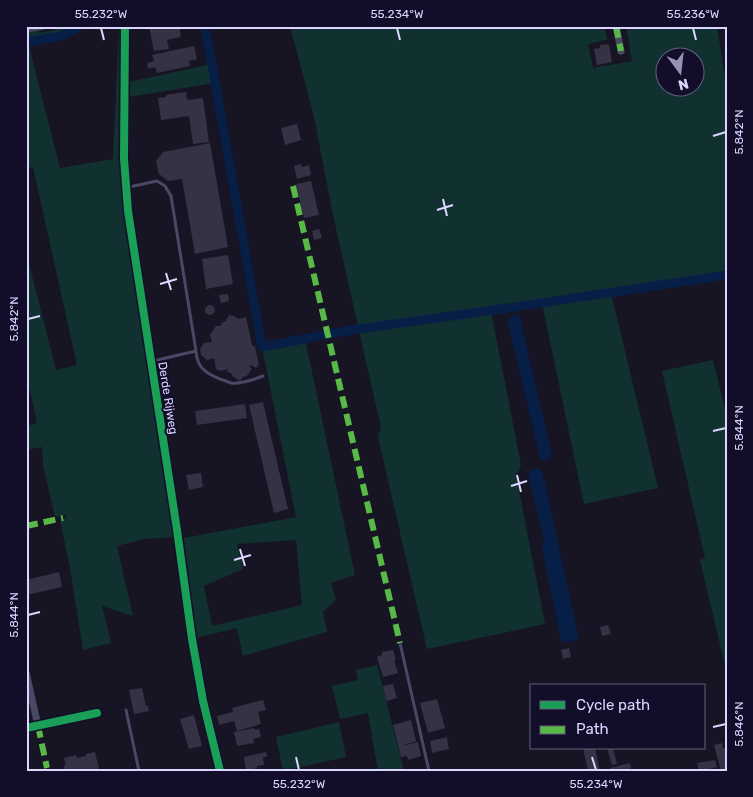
<svg xmlns="http://www.w3.org/2000/svg" width="753" height="797" viewBox="0 0 753 797" font-family="Rubik,sans-serif">
<style>
.green{fill:#113131;fill-rule:evenodd}
.water{fill:#071e47}
.lines{fill:none;stroke-linecap:round;stroke-linejoin:round}
.canal{stroke:#071e47;stroke-width:9}
.building{fill:#353246}
.lane{stroke:#494865;stroke-width:3}
.street{stroke:#494865;stroke-width:7}
.secondary{stroke:#585577;stroke-width:10}
.quiet{stroke:#58b947;stroke-width:6;stroke-dasharray:12 6;stroke-linecap:butt}
.cycleway-casing{stroke:#120e2a;stroke-width:11}
.cycleway{stroke:#1a9f57;stroke-width:8}
.ticks{fill:none;stroke:#dbd6ff;stroke-width:2}
.labels{text-anchor:middle;stroke-width:4.5;stroke-linejoin:round;paint-order:stroke}
.street-label{font-size:12px;fill:#dbd6ff;stroke:#120e2a}
.neatline{fill:none;stroke:#dbd6ff;stroke-width:2}
.ticks-label{font-size:12px;text-anchor:middle;fill:#dbd6ff}
</style>
<rect width="100%" height="100%" fill="#171424"/>
<path class="green" d="M61,26H81L61,36L28,42L60,168L113,159L119,26H121V159L175,537L144,539L117,546L133,616L102,606L111,643L83,650L70,568L60,520L66,518V515L55,517L43,465L42,447L26,450V426L37,423L26,372V252L56,370L77,365L33,167L26,168V32L38,30L39,33L59,29V27Z
M290,26H604L607,40L588,44L593,68L632,61L626,26H717L727,91V275L611,293L658,488L584,504L542,303L491,311L521,465L516,475L545,624L427,649L378,437L381,428L333,215L314,117ZM666,58H696V88H666Z
M212,64L215,83L128,97L129,82Z
M305,339L355,575L331,583L336,600L323,612L327,632L243,656L237,628L196,638L184,538L296,517L262,347ZM296,540L302,605L212,626L204,586L243,569L237,544Z
M713,360L727,417V674L700,560L705,558L662,371Z
M377,665L404,771H378L368,713L340,719L332,686L358,680L356,670Z
M339,722L346,757L283,771L276,737Z"/>
<path class="water" d="M513,315H518L520,318L552,456C549,461 544,462 540,458L508,323V319Z
M540,468L543,474L579,639L564,643L561,640L542,549L544,541L528,474L530,471Z"/>
<g class="lines">
<path class="canal" d="M205,26L262,347L351,330L501,309L727,275
M26,42L61,36L81,26"/>
</g>
<path class="building" d="M149,26H179L181,37L167,40L169,49L154,51Z
M609,44L612,62L597,65L594,49L600,48V45Z
M194,46L197,59L189,61L190,66L157,73L155,67L148,69L147,63L154,61L152,55Z
M186,92L187,100L203,98L209,142L193,144L189,116L161,120L158,98L166,97V95Z
M297,124L301,140L285,145L281,128Z
M210,143L228,247L195,254L182,179L168,181L159,174L156,161L163,152Z
M301,164L302,167L309,165L311,175L297,179L294,166Z
M311,181L319,215L304,218L296,184Z
M319,229L322,238L314,240L312,231Z
M228,255L233,284L206,289L202,259Z
M228,294L229,301L221,303L219,295Z
M205 310a5 5 0 1 1 10 0a5 5 0 1 1-10 0Z
M230,314L232,317L233,315L238,319L246,317L252,345L255,347L259,365L256,368L251,365L249,366L252,369L246,377L244,376L240,381L232,376L233,375L227,371L228,369L220,371L216,369L214,358L207,360L201,355L200,349L204,343L212,342L210,335L216,326H220L223,322H225Z
M263,402L288,509L274,513L249,405Z
M245,404L247,418L197,425L195,411Z
M201,473L203,487L189,490L186,475Z
M59,572L62,587L26,595V580Z
M608,625L611,634L602,636L600,627Z
M569,648L571,657L563,659L561,650Z
M393,650L396,660H394L398,673L383,677L377,657L382,655V652Z
M393,684L397,698L386,701L383,686Z
M142,688L146,706H148L149,711L134,714L129,690Z
M437,699L445,728L428,733L420,703Z
M263,700L266,710L258,712L261,724L237,731L234,721L219,725L217,716L233,712L232,708Z
M194,715L202,746L189,749L180,719Z
M411,720L416,741L401,746L418,742L421,756L408,760L407,756L401,757L393,725Z
M255,728V730L259,729L261,737L253,739L254,743L237,746L234,732Z
M447,737L449,749L432,753L430,741Z
M722,743L723,748H726L727,749V771H721L714,745Z
M583,748H595L600,771H588Z
M607,748H613L617,764L612,765Z
M95,752L99,769L91,771H65L64,765H66L64,758L76,755L77,758L86,756V754Z
M266,752L267,757H263L264,765L257,766V768L246,771L244,757Z
M715,760L717,767L709,769V771H699L697,763Z
M630,763L631,771H611L610,768Z"/>
<g class="lines">
<path class="lane" d="M129,187L157,181L165,186L171,196L196,351L153,361
M196,351C197,367 205,373 220,379C224,380 228,382 231,383C242,384 253,380 263,376
M400,643L429,771
M126,710L139,771"/>
<path class="street" d="M616,26L621,51
M26,29L43,26
M26,672L38,726
M26,728L97,713"/>
<path class="secondary" d="M125,26L124,159L128,211L177,530L192,639L203,701L220,771"/>
<path class="quiet" d="M616,26L621,51
M293,186L400,643
M26,526L63,518
M38,726L47,768"/>
<g class="cycleway-casing">
<path id="cycleway" d="M125,26L124,159L128,211L177,530L192,639L203,701L220,771
M26,728L97,713"/>
</g>
<use href="#cycleway" class="cycleway"/>
</g>
<path class="ticks" d="M101,28L104,40M397,28L400,40M693,28L696,40M713,136L726,132M443,199L447,216M437,210L453,205M166,273L171,290M160,284L177,279M28,319L40,316M713,431L726,428M517,475L521,492M511,486L527,481M240,549L245,566M234,560L251,555M28,615L40,612M713,727L726,724M296,757L299,770M592,757L596,770"/>
<g class="labels">
<g class="street-label">
<text transform="translate(168 398) rotate(81)" y="4">Derde Rijweg</text>
</g>
</g>
<rect width="753" height="797" fill="none" stroke="#120e2a" stroke-width="55"/>
<rect x="530" y="684" width="175" height="65" fill="#120e2a" stroke="#625e7f"/>
<rect x="540" y="701" width="25" height="8" fill="#1a9f57" stroke="#625e7f"/>
<text x="576" y="710" font-size="15" fill="#dbd6ff">Cycle path</text>
<rect x="540" y="726" width="25" height="8" fill="#58b947" stroke="#625e7f"/>
<text x="576" y="734" font-size="15" fill="#dbd6ff">Path</text>
<g transform="translate(680 72) rotate(165)"><circle r="24" fill="#120e2a" stroke="#625e7f"/>
<path d="M0-4L9 19L0 12L-9 19Z" fill="#9692b2"/>
<text y="-8" font-size="14" font-weight="bold" text-anchor="middle" fill="#dbd6ff">N</text>
</g>
<rect x="28" y="28" width="698" height="742" class="neatline"/>
<g class="ticks-label">
<text x="101" y="18">55.232°W</text>
<text x="397" y="18">55.234°W</text>
<text x="693" y="18">55.236°W</text>
<text transform="translate(739 132) rotate(-90)" y="4">5.842°N</text>
<text transform="translate(14 319) rotate(-90)" y="4">5.842°N</text>
<text transform="translate(739 428) rotate(-90)" y="4">5.844°N</text>
<text transform="translate(14 615) rotate(-90)" y="4">5.844°N</text>
<text transform="translate(739 724) rotate(-90)" y="4">5.846°N</text>
<text x="299" y="788">55.232°W</text>
<text x="596" y="788">55.234°W</text>
</g>
</svg>
